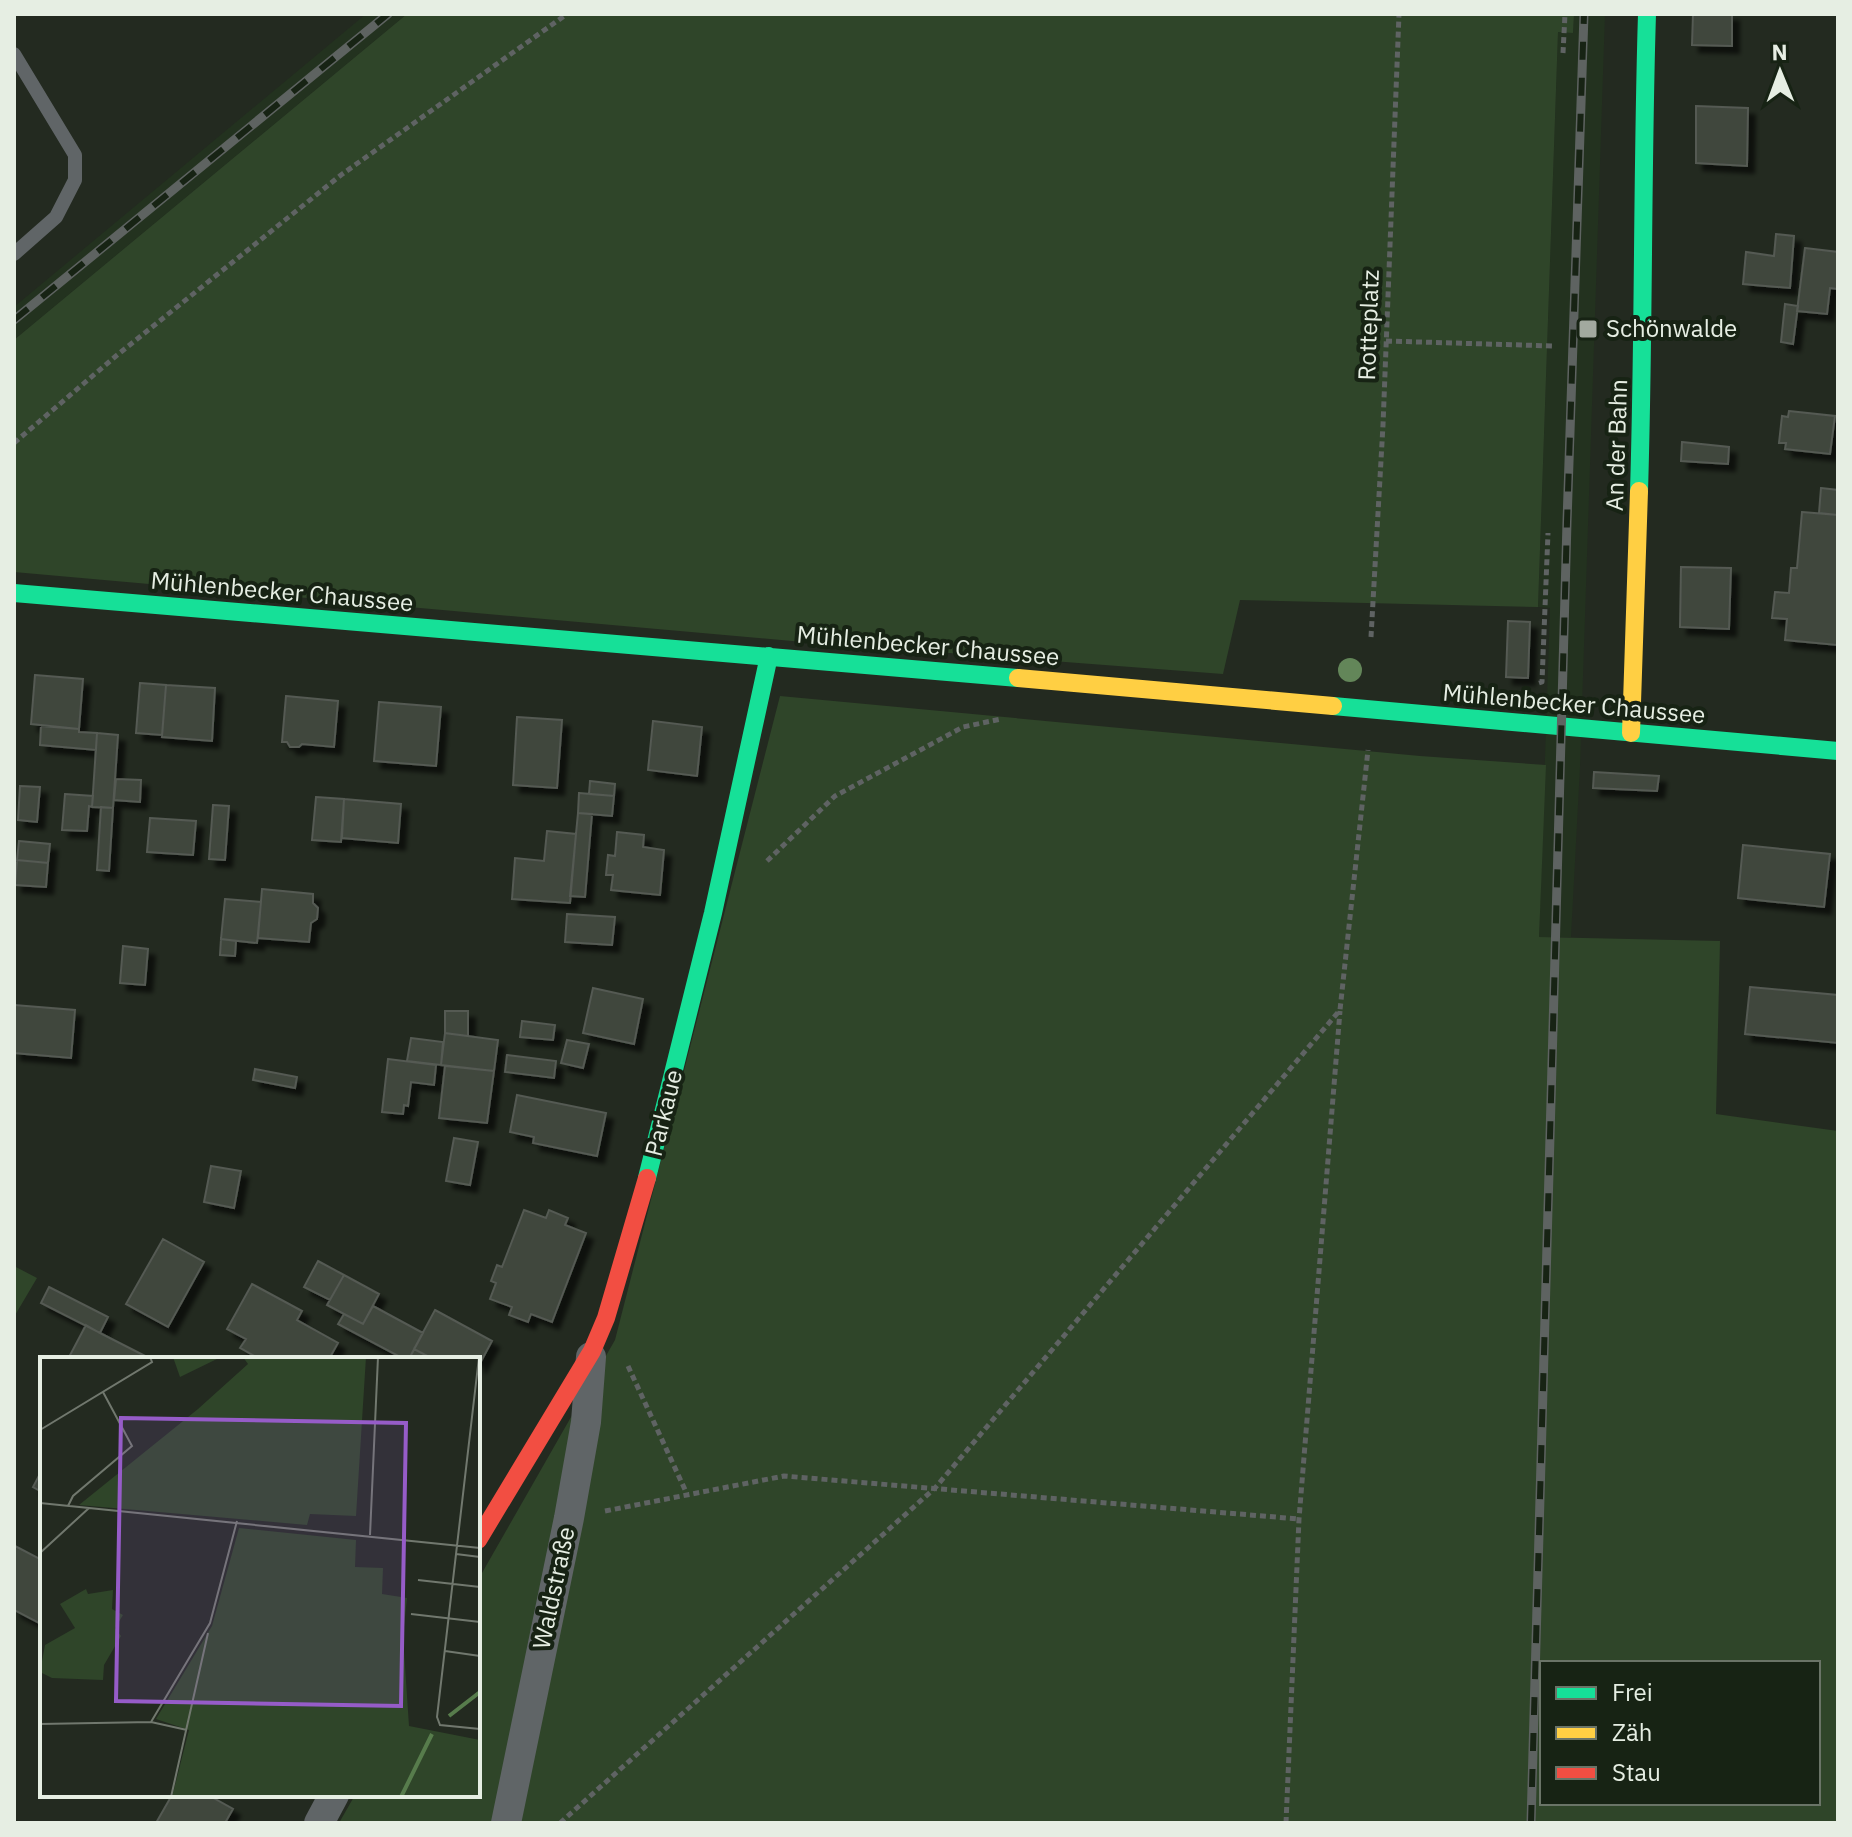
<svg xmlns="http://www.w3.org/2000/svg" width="1852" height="1837" viewBox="0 0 1852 1837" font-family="'IBM Plex Sans',sans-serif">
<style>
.built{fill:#23321f}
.green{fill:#2f4529;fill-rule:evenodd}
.building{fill:#40463e;stroke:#545a53;stroke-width:2;filter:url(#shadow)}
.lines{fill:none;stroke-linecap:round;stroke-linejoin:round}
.path{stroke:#5f6363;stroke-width:5;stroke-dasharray:6 4;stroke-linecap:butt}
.lane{stroke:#606567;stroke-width:14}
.street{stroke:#606567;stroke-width:30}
.fast{stroke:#16e098;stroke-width:18}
.slow{stroke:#ffcf43;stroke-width:18}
.jam{stroke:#f24e42;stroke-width:18}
.rail-casing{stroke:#5e6361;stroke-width:9}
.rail{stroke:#172314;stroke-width:6;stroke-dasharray:18;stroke-linecap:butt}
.tree{fill:#638659}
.poi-dot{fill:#a2a99f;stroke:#172314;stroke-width:3}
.labels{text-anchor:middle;stroke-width:8;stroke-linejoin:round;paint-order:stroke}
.street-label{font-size:24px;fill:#e6eee3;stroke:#172314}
.poi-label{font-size:24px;fill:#e6eee3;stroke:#172314;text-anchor:start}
.inset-river{fill:none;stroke:#577c4c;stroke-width:4}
.inset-road{fill:none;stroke:#71786e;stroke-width:2}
.view{fill:#965cc8;fill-opacity:0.15;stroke:#965cc8;stroke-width:4}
.inset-edge{fill:none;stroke:#e6eee3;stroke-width:4}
</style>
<defs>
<filter id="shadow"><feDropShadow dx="7" dy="7" stdDeviation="2" flood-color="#0009"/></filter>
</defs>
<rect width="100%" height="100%" fill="#232a20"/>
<path class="built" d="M366,14H407L14,340V307Z
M1574,14H1605L1580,767L1571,937H1539L1550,608L1538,607L1558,32L1573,33Z"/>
<path class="green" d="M407,14H1574L1573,33L1558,32L1538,607L1240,600L1223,674L792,641L14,572V340Z
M780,696L1420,756L1546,765L1539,937L1720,941L1716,1114L1838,1131V1823H339L355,1795H478V1580L615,1340ZM1542,1663H1818V1803H1542Z
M14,1266L37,1278L14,1317Z"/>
<path class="building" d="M1693,14H1732V46L1692,45Z
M1696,106L1748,108L1747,166L1696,163Z
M1776,234L1794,236L1790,288L1743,284L1746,252L1774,256Z
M1805,248L1838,252V289L1830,288L1827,314L1797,311Z
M1785,304L1798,306L1793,344L1781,342Z
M1789,411L1835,416L1830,454L1785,449L1786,443H1779L1782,416L1788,417Z
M1682,442L1729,447L1728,464L1681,461Z
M1821,488L1838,490V515L1819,513Z
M1802,512L1838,515L1837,645L1785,640L1787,619L1772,618L1775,592L1789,593L1791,568H1797Z
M1681,567L1731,568L1729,629L1680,627Z
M1508,621L1530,622L1528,678L1506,677Z
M35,675L83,679L79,729L31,724Z
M140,683L166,685L162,735L136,733Z
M166,685L215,688L212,741L162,737Z
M286,696L338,701L334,747L302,744L299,747H290L287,742H282Z
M379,702L441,707L436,766L374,761Z
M517,717L562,720L557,788L513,785Z
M653,721L702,727L697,776L648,770Z
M41,726L79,729V732L97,733L96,750L40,745Z
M97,733L118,735L113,808L92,807Z
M1594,772L1659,776L1657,791L1593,788Z
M116,779L141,780L140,802L114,800Z
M590,781L615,784L614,796L589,794Z
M20,786L40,787L37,822L18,820Z
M579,793L614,796L612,816L578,813Z
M65,794L93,796L92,807L89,806L87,831L62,830Z
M316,797L344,799L341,842L312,840Z
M344,799L401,804L398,843L342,838Z
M213,805L229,806L225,860L209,859Z
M101,807L113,808L109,871L97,870Z
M578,813L592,814L585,897L570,896Z
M150,818L196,821L193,855L147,852Z
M547,831L576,834L570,903L512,899L515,858L544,861Z
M617,832L644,835L643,847L664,850L660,895L611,890L613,875H606L608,855L615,856Z
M19,841L50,844L48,863L17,860Z
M1743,845L1830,854L1824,907L1738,898Z
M17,860L48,863L46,887L15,885Z
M262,889L313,894V903L318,908L317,919L311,923L309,942L258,938Z
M225,899L261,902L257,943L221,939Z
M567,914L615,917L612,945L565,942Z
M221,939L236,941L235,956L220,955Z
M123,946L148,949L145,985L120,983Z
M1750,987L1838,995V1043L1745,1034Z
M593,988L643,999L634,1044L583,1033Z
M14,1005L75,1010L71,1058L14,1053Z
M445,1011H468V1036L445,1033Z
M522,1021L555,1025L553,1040L520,1037Z
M445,1033L498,1040L494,1071L441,1065Z
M411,1038L443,1042L441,1065L407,1061Z
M567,1040L589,1044L583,1068L561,1063Z
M507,1055L556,1061L554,1078L505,1072Z
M388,1059L436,1065L434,1085L411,1082L408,1106L404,1105L403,1114L382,1112Z
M445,1066L494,1071L487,1123L439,1118Z
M255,1069L297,1077L295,1088L253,1080Z
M517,1095L606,1113L597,1156L533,1143L534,1137L510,1132Z
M454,1138L478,1142L470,1185L446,1181Z
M211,1166L241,1171L234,1208L204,1202Z
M524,1210L546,1218L549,1210L568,1218L565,1225L586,1233L552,1322L531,1314L528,1322L509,1315L512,1307L490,1299L496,1283L491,1281L497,1265L502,1267Z
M163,1239L204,1262L168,1327L126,1304Z
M318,1261L344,1275L330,1300L304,1287Z
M344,1275L379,1294L363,1324L327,1305Z
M252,1284L302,1311L297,1320L338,1343L329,1359H260L240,1348L246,1339L227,1329Z
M49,1287L108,1317L100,1333L41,1303Z
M373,1306L423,1333L409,1359H404L338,1324L344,1314L363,1324Z
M435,1310L492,1341L478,1367V1359H433L414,1349Z
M86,1325L100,1333L151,1359H68Z
M414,1349L433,1359H409Z
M42,1470V1492L33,1487Z
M15,1546L42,1560V1618L39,1623L14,1610Z
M172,1795H208L233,1809L225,1823H156Z"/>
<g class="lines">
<path class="path" d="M1563,53L1565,14
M1386,341L1554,346
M14,443L116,356L341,175L567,14
M1371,637L1383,425L1399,14
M1539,683L1542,682L1548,533
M767,861L835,796L963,727L1001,719
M628,1366L687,1494
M605,1511L784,1476L1299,1519
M560,1823L935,1488L1340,1010L1368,750
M1286,1823L1299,1519L1340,1011"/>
<path class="lane" d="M14,54L75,155V180L56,217L14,254"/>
<path class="street" d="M319,1823L334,1795
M506,1823L569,1518L586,1422L591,1357"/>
<path class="fast" d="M1639,491C1644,332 1642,173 1647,14
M14,593L1018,678
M1333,706L1838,751
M647,1178L713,913L769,656"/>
<path class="slow" d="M1018,678L1333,706
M1631,733L1639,491"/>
<path class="jam" d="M478,1540L592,1351L606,1318L647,1178"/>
<g class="rail-casing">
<path id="rail" d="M14,320L388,14
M1531,1823L1567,522L1584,14"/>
</g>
<use href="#rail" class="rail"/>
</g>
<circle class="tree" cx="1350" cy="670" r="12"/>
<rect class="poi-dot" x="1578" y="319" width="20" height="20" rx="4"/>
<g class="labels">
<g class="street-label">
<text transform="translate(1369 325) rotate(-88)" y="8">Rotteplatz</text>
<text transform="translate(1617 445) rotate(-88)" y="8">An der Bahn</text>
<text transform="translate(282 592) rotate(5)" y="8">Mühlenbecker Chaussee</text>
<text transform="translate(928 646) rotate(5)" y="8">Mühlenbecker Chaussee</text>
<text transform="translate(1574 704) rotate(5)" y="8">Mühlenbecker Chaussee</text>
<text transform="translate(664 1113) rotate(-76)" y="8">Parkaue</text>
<text transform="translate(554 1588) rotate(-78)" y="8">Waldstraße</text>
</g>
<g class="poi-label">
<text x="1606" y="337">Schönwalde</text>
</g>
</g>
<g transform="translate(40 1357)">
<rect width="440" height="440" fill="#232a20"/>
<path d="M133,0H181L140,20ZM203,0H326L316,159L270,157L267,168L39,148L158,52L208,7ZM199,171L316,183L315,210L343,211L342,237L367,241L363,279L369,369L440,383V440H132L149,373L116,362L172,269ZM46,232L48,237L73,233L72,252L83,258L75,271L81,279L64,308L63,323L12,321L0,315L5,288L35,271L20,247Z" fill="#2f4529"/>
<path class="inset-river" d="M409,359L440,335M361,440L392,377"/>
<path class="inset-road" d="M439,0L397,360L400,368L440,372M0,73L112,5L110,0M0,146L440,191M28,149L33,139L92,89L63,35M330,178L338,0M0,196L49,151M416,197L440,200M378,223L440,230M371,257L440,265M405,294L440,299M111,365L170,266L197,164M0,367L111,365L147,373M131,440L168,276"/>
<path class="view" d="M81,61L366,66L361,349L76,344Z"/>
<rect width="440" height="440" class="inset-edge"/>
</g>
<rect width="1852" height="1837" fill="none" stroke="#e6eee3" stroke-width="32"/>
<rect x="1540" y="1661" width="280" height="144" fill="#172314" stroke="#6a7467" stroke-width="2"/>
<rect x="1556" y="1687" width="40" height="12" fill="#16e098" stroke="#6a7467" stroke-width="2"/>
<text x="1612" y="1701" font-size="24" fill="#e6eee3">Frei</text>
<rect x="1556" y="1727" width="40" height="12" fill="#ffcf43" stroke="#6a7467" stroke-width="2"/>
<text x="1612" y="1741" font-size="24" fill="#e6eee3">Zäh</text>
<rect x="1556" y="1767" width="40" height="12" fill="#f24e42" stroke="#6a7467" stroke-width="2"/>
<text x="1612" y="1781" font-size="24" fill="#e6eee3">Stau</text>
<g transform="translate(1780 72) rotate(359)" stroke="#172314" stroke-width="6" paint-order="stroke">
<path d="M0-6L14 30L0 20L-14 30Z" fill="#e6eee3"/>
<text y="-12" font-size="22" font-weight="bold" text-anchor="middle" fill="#e6eee3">N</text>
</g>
</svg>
